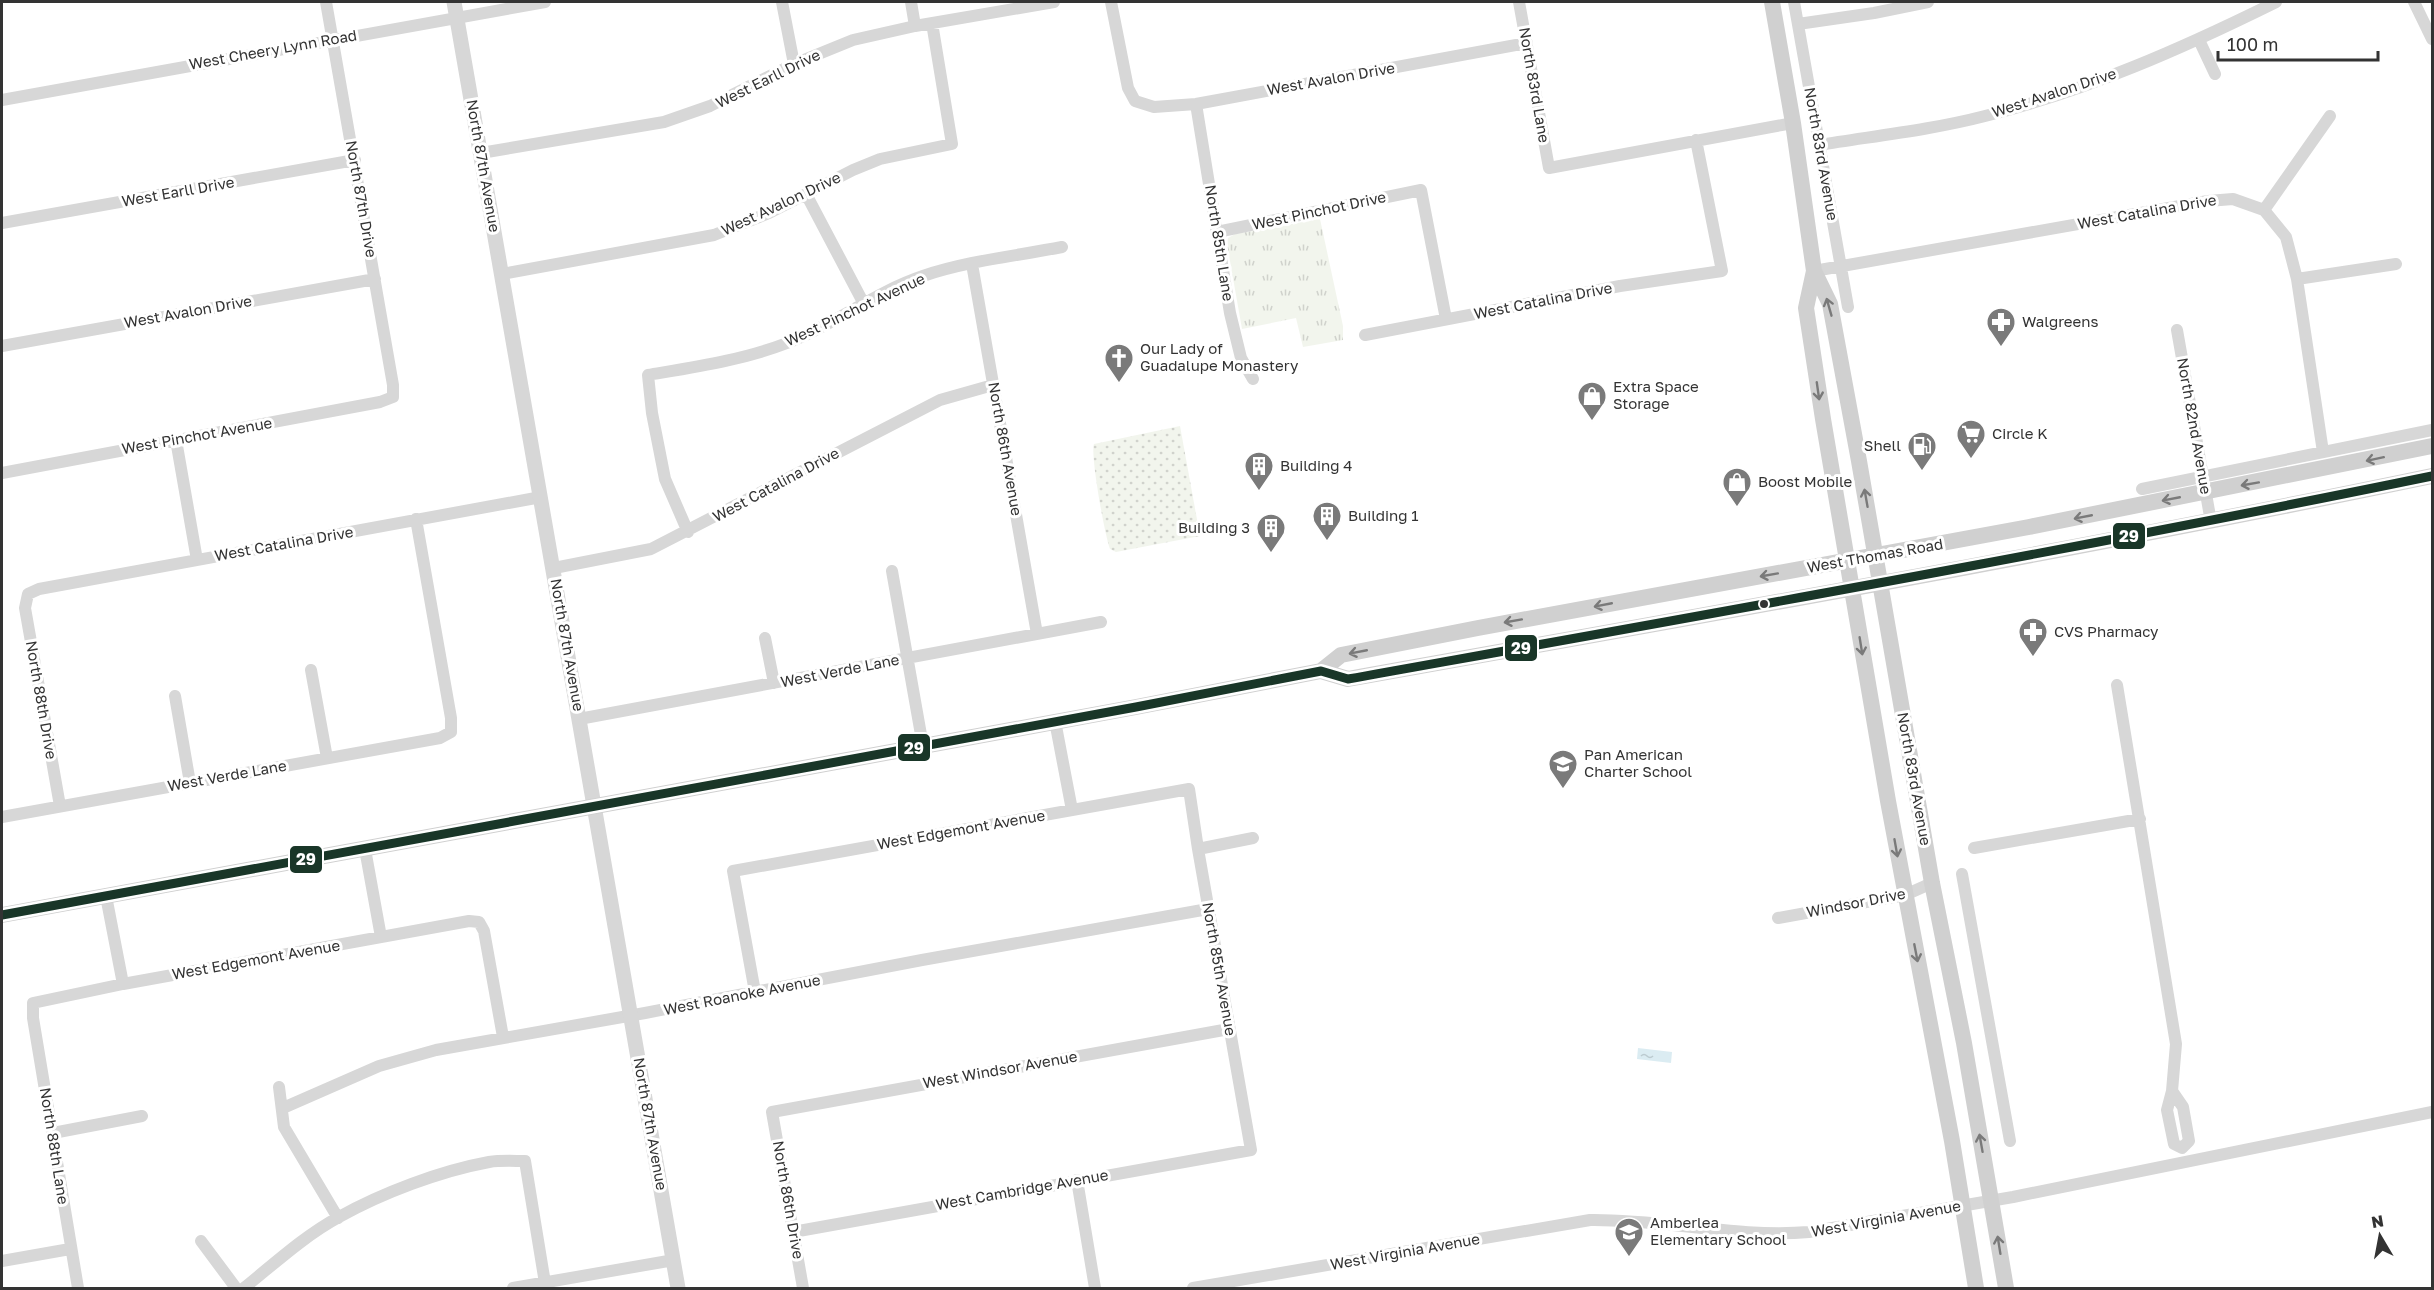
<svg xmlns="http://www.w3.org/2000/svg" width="2434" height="1290" viewBox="0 0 2434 1290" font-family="'Golos Text',sans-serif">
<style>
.grass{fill:url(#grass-dots)}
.park{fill:url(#park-tufts)}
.water{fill:url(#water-ripples)}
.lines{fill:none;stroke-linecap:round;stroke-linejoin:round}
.minor{stroke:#d7d7d7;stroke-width:12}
.tertiary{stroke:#d7d7d7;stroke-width:15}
.secondary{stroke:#d0d0d0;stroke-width:16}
.bus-1-casing{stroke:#fff;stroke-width:14}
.bus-1{stroke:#193628;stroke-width:9}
.oneway{stroke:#7a7a7a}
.bus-dot{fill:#333;stroke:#fff;stroke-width:2}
.labels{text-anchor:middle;stroke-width:6;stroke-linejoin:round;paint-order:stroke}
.street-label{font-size:15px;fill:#333;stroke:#fff}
.poi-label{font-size:15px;fill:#333;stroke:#fff;text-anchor:start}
.line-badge{stroke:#fff;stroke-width:2}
.badge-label{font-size:16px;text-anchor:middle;font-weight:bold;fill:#fff}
</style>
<defs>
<pattern id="grass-dots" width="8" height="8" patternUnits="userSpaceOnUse" patternTransform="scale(1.5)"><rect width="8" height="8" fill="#f2f5ed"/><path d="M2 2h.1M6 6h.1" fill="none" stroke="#d0d2cc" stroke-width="1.8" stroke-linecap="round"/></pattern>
<pattern id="park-tufts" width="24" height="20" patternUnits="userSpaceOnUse" patternTransform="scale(1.5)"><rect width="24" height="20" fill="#f2f5ed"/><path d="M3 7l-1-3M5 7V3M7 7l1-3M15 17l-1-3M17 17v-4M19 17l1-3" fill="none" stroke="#d0d2cc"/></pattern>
<pattern id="water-ripples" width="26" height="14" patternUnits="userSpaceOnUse" patternTransform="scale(1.5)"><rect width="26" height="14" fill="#dbecf2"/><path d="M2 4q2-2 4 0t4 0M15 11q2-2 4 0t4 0" fill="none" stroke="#bccbd0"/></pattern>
</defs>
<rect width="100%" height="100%" fill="#fff"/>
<path class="grass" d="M1180,426L1200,536L1116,552L1110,549C1105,537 1090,454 1094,444Z"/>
<path class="park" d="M1320,219L1343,326V340L1303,347L1296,318L1242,329L1227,244L1228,238L1235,234Z"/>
<path class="water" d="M1638,1048L1672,1052L1671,1063L1637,1059Z"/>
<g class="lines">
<path class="minor" d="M782,2L794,64
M911,2L915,26
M1111,2L1128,88L1135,101L1154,107L1196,104L1527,43
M1519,2L1549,168L1793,123
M1794,2L1848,307
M2414,2L2432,39
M1798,24L1874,13L1928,2
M2199,40L2215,74
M2,100L545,2
M1196,104L1230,313L1241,358L1253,379
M1819,145C1874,136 1931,130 1985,116C2086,91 2183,48 2276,2
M481,153L664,122L710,106L794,64L853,40L915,26L1054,2
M806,194L864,304
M2264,210L2330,116
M2,223L355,160
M1217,232L1421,190L1446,319
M972,264L1037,634
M1814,271L2208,201L2233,199L2264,210L2286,237L2297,279L2323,452
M502,274L714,235L769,213L853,170L880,159L952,144L932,23
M2297,279L2396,264
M2177,330L2211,522
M1365,335L1620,286L1722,271L1696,140
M2,346L375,279
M176,440L197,560
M2,473L380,402L393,397V385L326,2
M2142,489L2432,430
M688,532L665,479L652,413L648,375C695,367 743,360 787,343C834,325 875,292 923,276C967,261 1016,256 1062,247
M554,568L651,549L940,400L993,385
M892,571L923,746
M765,638L774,683
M311,670L327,758
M2117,685L2176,1044L2172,1091
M175,696L190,783
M579,719L1101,622
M1055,721L1072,810
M60,806L25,608L28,594L39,589L541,497
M2,817L440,738L451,732V718L416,519
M1974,848L2140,819
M365,849L381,937
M1198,849L1253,838
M1962,874L2010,1141
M106,896L123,984
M1778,918L1905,895L1932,883
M755,992L733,871L1189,789L1198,849L1251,1150L793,1232
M279,1087L284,1127L338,1218
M2172,1091L2183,1107L2189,1141L2182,1148L2174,1144L2167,1110Z
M283,1108L379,1066L436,1050L645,1013L922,960L1208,909
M53,1133L142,1116
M1077,1180L1095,1288
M201,1241L236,1288
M2,1261L70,1249
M78,1288L33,1018V1003L123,984L469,921L479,922L484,931L503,1037
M244,1288C274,1264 304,1236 339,1217C382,1193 440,1171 489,1162C501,1160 514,1161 525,1161L545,1283
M513,1288L674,1260
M803,1288L772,1112L1229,1029
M1193,1288L1590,1220C1663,1219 1736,1238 1809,1232L2013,1197L2432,1112"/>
<path class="tertiary" d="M454,2L678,1288"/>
<path class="secondary" d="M1772,2L1793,123L1814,271L1830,304L1859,461L1932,883L1964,1043L2006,1288
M1814,271L1806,308L1823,419L1888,801L1952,1141L1976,1288
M1321,671L1341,655L1478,628L2029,527L2432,446
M2,915L1136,707L1321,671L1348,679C1710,614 2072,551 2432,476"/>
<g class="bus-1-casing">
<path id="bus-1" d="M2,915L1136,707L1321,671L1348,679C1710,614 2072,550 2432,476"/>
</g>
<use href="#bus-1" class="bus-1"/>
</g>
<defs><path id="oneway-shaft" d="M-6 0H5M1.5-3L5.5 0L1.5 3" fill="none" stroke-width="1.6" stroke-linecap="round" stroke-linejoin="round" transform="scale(1.5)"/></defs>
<g class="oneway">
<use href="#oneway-shaft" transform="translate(1829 307) rotate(-106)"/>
<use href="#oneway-shaft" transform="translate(1818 391) rotate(82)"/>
<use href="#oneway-shaft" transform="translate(2375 459) rotate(168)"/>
<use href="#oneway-shaft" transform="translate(2250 484) rotate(170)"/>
<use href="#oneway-shaft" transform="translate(1866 498) rotate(-100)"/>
<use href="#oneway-shaft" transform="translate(2171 499) rotate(169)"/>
<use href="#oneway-shaft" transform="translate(2083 517) rotate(169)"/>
<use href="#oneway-shaft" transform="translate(1769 575) rotate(170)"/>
<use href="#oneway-shaft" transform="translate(1603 605) rotate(169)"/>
<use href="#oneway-shaft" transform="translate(1513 621) rotate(170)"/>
<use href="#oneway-shaft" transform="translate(1861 646) rotate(81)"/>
<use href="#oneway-shaft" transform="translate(1358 652) rotate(169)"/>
<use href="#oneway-shaft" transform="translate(1896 848) rotate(80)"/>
<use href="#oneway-shaft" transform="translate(1916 953) rotate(79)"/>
<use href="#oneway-shaft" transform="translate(1981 1143) rotate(-100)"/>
<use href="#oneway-shaft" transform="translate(1999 1245) rotate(-99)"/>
</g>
<defs>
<g id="pharmacy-pin" transform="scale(1.5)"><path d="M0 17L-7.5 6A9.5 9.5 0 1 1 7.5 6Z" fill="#7a7a7a" stroke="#fff"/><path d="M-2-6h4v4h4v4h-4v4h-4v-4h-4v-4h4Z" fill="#fff"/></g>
<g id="church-pin" transform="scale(1.5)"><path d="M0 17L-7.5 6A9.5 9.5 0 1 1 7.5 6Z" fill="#7a7a7a" stroke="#fff"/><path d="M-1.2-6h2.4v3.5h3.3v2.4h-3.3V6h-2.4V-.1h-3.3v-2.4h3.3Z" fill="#fff"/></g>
<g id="shop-pin" transform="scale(1.5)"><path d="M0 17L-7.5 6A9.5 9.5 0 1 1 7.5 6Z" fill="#7a7a7a" stroke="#fff"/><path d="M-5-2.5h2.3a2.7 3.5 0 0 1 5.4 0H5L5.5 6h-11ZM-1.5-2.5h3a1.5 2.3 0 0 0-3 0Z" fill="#fff"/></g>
<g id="supermarket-pin" transform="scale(1.5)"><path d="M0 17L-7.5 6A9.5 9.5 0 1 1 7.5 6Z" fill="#7a7a7a" stroke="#fff"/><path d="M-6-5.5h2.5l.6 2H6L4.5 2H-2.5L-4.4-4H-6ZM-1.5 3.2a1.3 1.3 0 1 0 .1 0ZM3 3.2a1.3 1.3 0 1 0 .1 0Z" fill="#fff"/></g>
<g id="fuel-pin" transform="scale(1.5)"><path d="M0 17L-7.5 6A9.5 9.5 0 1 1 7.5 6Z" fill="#7a7a7a" stroke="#fff"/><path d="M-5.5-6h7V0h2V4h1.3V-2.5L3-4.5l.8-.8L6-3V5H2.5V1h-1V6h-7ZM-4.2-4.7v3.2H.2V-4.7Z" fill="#fff"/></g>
<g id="building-pin" transform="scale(1.5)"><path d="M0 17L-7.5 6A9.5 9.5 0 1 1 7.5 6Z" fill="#7a7a7a" stroke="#fff"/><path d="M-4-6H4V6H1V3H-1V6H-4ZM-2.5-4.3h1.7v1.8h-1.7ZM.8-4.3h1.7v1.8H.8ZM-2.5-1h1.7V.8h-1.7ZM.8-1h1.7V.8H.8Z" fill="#fff"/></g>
<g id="school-pin" transform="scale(1.5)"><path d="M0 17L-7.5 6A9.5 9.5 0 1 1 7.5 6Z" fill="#7a7a7a" stroke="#fff"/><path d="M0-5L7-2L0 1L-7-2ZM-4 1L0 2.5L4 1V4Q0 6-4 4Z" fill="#fff"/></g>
</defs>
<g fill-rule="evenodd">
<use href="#pharmacy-pin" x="2001" y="322"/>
<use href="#church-pin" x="1119" y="358"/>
<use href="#shop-pin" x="1592" y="396"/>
<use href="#supermarket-pin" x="1971" y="434"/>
<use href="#fuel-pin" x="1922" y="446"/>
<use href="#building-pin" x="1259" y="466"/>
<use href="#shop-pin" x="1737" y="482"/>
<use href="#building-pin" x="1327" y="516"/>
<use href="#building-pin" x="1271" y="528"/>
<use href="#pharmacy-pin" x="2033" y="632"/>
<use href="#school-pin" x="1563" y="764"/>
<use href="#school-pin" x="1629" y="1232"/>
</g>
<circle class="bus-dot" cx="1764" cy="604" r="5"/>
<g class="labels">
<g class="street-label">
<text transform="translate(273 50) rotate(-10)" y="5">West Cheery Lynn Road</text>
<text transform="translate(768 79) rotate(-26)" y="5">West Earll Drive</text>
<text transform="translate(1331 79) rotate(-10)" y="5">West Avalon Drive</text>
<text transform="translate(1534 85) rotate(80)" y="5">North 83rd Lane</text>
<text transform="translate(2054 93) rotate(-18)" y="5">West Avalon Drive</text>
<text transform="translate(1821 154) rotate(80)" y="5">North 83rd Avenue</text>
<text transform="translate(483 166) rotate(80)" y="5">North 87th Avenue</text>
<text transform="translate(178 192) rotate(-10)" y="5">West Earll Drive</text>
<text transform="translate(361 199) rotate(80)" y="5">North 87th Drive</text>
<text transform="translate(781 204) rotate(-25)" y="5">West Avalon Drive</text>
<text transform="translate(1319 211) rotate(-12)" y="5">West Pinchot Drive</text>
<text transform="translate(2147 212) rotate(-10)" y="5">West Catalina Drive</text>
<text transform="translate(1219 243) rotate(81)" y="5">North 85th Lane</text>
<text transform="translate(1543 301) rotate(-11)" y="5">West Catalina Drive</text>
<text transform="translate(855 310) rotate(-25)" y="5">West Pinchot Avenue</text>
<text transform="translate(188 312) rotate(-10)" y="5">West Avalon Drive</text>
<text transform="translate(2194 426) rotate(80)" y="5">North 82nd Avenue</text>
<text transform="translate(197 436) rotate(-10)" y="5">West Pinchot Avenue</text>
<text transform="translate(1005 449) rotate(80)" y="5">North 86th Avenue</text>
<text transform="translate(776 485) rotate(-28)" y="5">West Catalina Drive</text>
<text transform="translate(284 544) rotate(-10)" y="5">West Catalina Drive</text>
<text transform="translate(1875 556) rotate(-10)" y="5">West Thomas Road</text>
<text transform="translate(567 645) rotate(80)" y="5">North 87th Avenue</text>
<text transform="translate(840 671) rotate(-11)" y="5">West Verde Lane</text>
<text transform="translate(41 700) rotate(80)" y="5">North 88th Drive</text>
<text transform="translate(227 776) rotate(-10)" y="5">West Verde Lane</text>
<text transform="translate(1914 779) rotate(80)" y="5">North 83rd Avenue</text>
<text transform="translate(961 830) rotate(-10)" y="5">West Edgemont Avenue</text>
<text transform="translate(1856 903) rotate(-11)" y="5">Windsor Drive</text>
<text transform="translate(256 960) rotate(-10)" y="5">West Edgemont Avenue</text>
<text transform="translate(1219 969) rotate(80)" y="5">North 85th Avenue</text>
<text transform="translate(742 995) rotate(-11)" y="5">West Roanoke Avenue</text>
<text transform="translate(1000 1070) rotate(-10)" y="5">West Windsor Avenue</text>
<text transform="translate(650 1124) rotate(80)" y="5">North 87th Avenue</text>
<text transform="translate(54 1146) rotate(81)" y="5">North 88th Lane</text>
<text transform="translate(1022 1190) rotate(-10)" y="5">West Cambridge Avenue</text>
<text transform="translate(788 1200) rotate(80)" y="5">North 86th Drive</text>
<text transform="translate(1886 1219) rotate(-10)" y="5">West Virginia Avenue</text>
<text transform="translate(1405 1252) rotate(-10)" y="5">West Virginia Avenue</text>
</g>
<g class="poi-label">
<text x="2022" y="327">Walgreens</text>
<text x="1140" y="354">Our Lady of<tspan x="1140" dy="17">Guadalupe Monastery</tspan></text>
<text x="1613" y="392">Extra Space<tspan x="1613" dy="17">Storage</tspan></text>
<text x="1992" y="439">Circle K</text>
<text x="1901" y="451" text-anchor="end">Shell</text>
<text x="1280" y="471">Building 4</text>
<text x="1758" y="487">Boost Mobile</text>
<text x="1348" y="521">Building 1</text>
<text x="1250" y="533" text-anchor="end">Building 3</text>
<text x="2054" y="637">CVS Pharmacy</text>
<text x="1584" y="760">Pan American<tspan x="1584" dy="17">Charter School</tspan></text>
<text x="1650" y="1228">Amberlea<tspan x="1650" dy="17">Elementary School</tspan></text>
</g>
</g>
<g class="line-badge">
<rect x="2112" y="522" width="34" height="28" rx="6" fill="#193628"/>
<rect x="1504" y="634" width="34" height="28" rx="6" fill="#193628"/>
<rect x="897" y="733" width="34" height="29" rx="6" fill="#193628"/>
<rect x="289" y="845" width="34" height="29" rx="6" fill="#193628"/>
</g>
<g class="badge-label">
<text x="2129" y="542">29</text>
<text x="1521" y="654">29</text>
<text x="914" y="754">29</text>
<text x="306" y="865">29</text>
</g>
<rect width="2434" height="1290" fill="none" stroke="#333333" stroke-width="6"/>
<g transform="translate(2380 1236) rotate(350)" stroke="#ffffff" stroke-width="4.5" paint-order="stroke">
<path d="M0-4.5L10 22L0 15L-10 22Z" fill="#333333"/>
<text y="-9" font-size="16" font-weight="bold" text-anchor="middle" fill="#333333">N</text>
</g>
<path d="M2218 51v9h160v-9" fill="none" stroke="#333333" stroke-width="3"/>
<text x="2227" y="51" font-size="18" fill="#333333" stroke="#ffffff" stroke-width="4.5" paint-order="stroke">100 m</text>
</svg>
